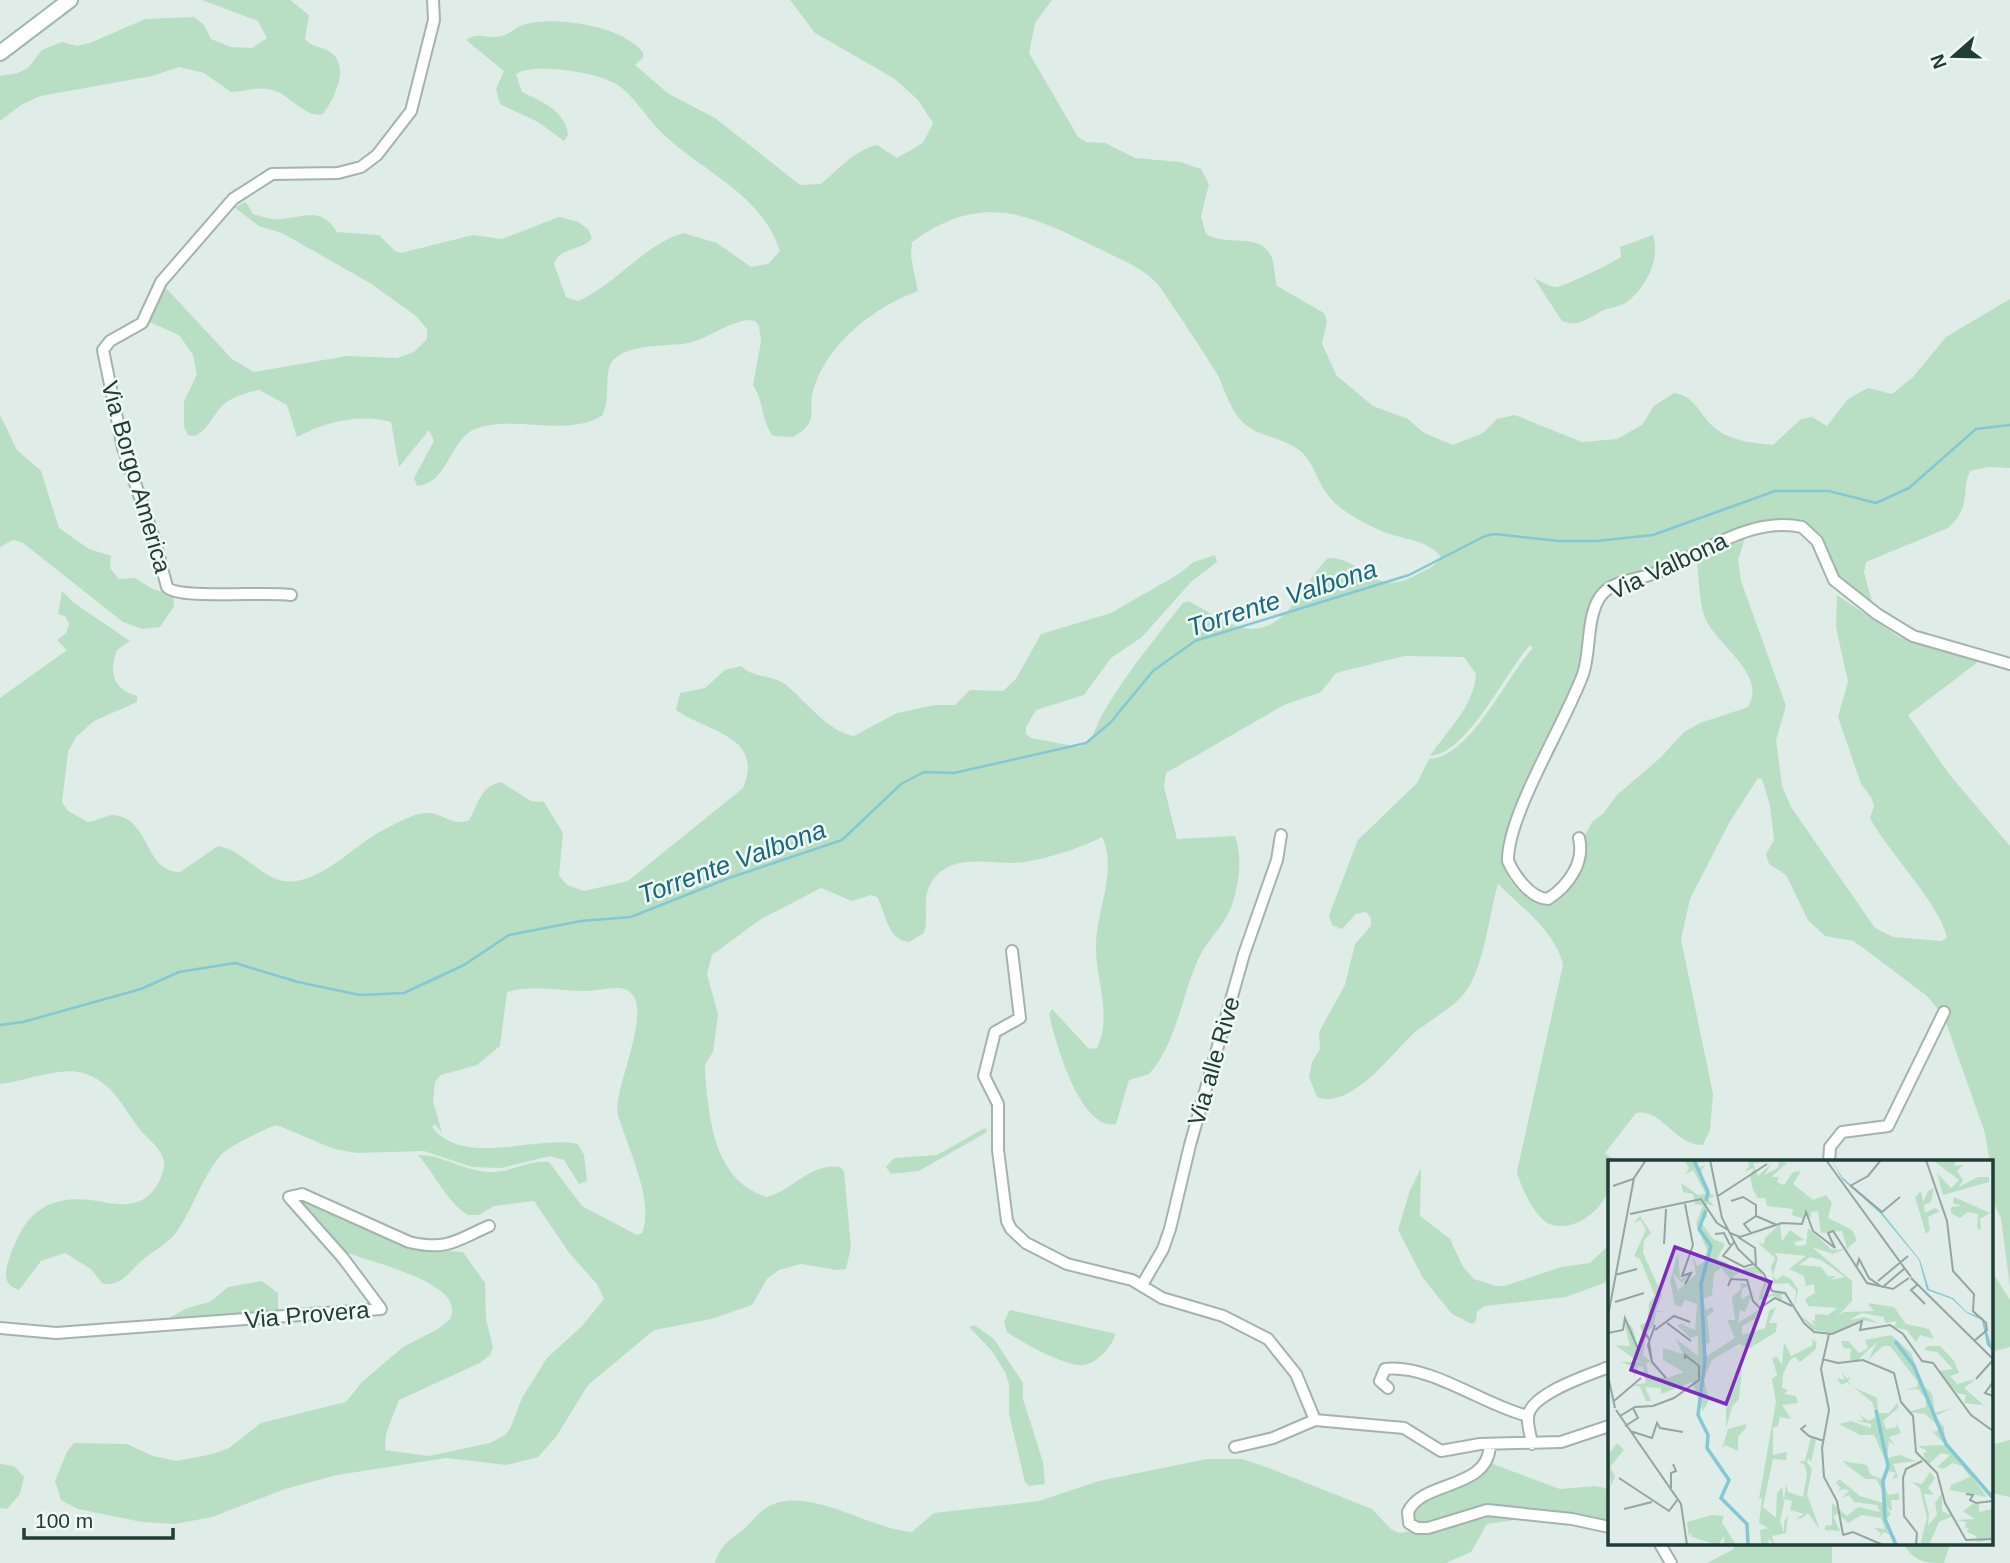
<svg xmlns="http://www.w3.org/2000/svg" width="2010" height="1563" viewBox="0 0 2010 1563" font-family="Helvetica,sans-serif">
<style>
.green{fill:#b8dfc3}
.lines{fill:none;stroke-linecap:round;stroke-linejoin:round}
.stream{stroke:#84c7d5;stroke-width:2.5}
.street-casing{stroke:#a3b4af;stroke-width:14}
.secondary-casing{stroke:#9eb9b0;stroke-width:18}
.street{stroke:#fff;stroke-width:10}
.secondary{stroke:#fff;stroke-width:14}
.labels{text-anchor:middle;stroke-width:5;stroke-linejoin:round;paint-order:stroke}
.street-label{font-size:24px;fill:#203e37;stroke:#f1f9f5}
.water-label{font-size:26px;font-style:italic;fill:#166a7e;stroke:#f1f9f5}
.inset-river{fill:none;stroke:#84c7d5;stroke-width:3.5}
.inset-road{fill:none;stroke:#93a6a1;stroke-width:2}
.view{fill:#7b2cbf;fill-opacity:0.15;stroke:#7b2cbf;stroke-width:3.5}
.inset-edge{fill:none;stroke:#203e37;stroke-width:3.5}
</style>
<rect width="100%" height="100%" fill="#e0ece7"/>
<path class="green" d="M202,0H290L309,15L305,39C313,48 321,46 330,52C351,65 334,100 323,114C309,119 292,99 280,93C263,84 249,91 231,92L204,73L179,67L152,76L40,96L21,105L0,121V76L18,73L28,68L42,50L49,47L62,42L77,46L90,43L145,19L194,17L204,25L211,39L231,47L252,48L267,38L258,21Z
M790,0H1052L1035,23L1029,53L1078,137L1086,142L1105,143L1135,158L1180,162L1201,169L1209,184L1201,216L1206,234C1225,247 1262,231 1272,258C1275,267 1274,277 1277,286L1324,313L1327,321L1322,344L1337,376L1373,406L1408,419L1424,433L1453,445L1483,433L1497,419L1515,415L1582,442L1617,439L1642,425L1654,406L1674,393C1697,397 1699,415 1715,428C1730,441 1754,443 1773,445L1801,419L1812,417L1827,426L1848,399L1868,388L1892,394L1913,377L1946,337L2010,299V468L1988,467L1970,471C1960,493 1973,505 1948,528L1866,562L1864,572L1872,602L1867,606L1848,594L1817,541L1802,527L1759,529L1601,596L1584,671L1506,841C1503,850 1501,859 1504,868C1510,884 1534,912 1553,904L1561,897L1585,855L1584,837L1592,822L1604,813L1616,796L1660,758L1684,732L1700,723L1748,707C1768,674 1716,645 1705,618C1698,599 1700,577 1696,557L1745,538L1738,560L1741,581L1786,706L1776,740L1782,786L1791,807L1875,928L1893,937L1941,941L1947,938C1942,906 1887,851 1870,818L1874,806L1871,797L1861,784L1838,717L1848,682L1836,627L1837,595L1899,637L1978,662L1908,715L1949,774L2010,846V1287L2001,1218L1991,1198L1992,1176L1985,1133L1944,1017L1927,996L1862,947L1853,941L1825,936L1808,920L1786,875L1769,864L1766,854L1774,840L1770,805L1762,779L1758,778L1729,823L1690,899L1681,939L1713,1094L1710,1130L1703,1145C1675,1146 1662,1108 1636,1113L1605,1153L1617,1162H1609C1609,1169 1612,1184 1609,1190C1601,1210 1577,1231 1552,1225C1536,1221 1520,1186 1517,1171L1563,965C1556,932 1521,907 1498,884C1489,915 1486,953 1471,983C1460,1005 1434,1017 1415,1032C1394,1051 1351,1111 1317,1097L1309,1077L1312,1062L1320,1049L1319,1032L1345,985L1355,944L1371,926V918L1366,912L1356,914L1342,929L1332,925L1329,915L1358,840L1417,783L1429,759C1471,757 1505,678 1533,648L1530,645C1505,673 1467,754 1430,756C1447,731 1474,706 1476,674L1464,657L1404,656L1336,673L1321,692L1284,705L1166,773L1164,787L1177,839L1235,836C1243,858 1239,883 1232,905C1225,924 1213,934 1203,950C1182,988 1179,1041 1149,1074L1129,1080L1116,1124C1080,1131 1055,1041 1049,1014L1052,1009L1089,1049L1097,1048C1112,1016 1097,983 1096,951C1094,914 1119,872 1102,837C1079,849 1051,857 1025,862C994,867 950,848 930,885C922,900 929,917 924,933L909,942C887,940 886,913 877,897L871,895L852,901L821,888L761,919L712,955L707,974L718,1014L713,1052L705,1065V1072C709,1119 714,1181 767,1197C793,1190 810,1163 840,1167L844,1171L851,1247L846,1269L837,1270L801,1264L779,1270L767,1279L752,1305L711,1319L654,1330L588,1385L556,1437L538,1457L507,1465L446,1458L337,1475L285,1489L212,1517L175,1524L142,1522L78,1509L61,1500L55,1481L67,1452L74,1443L127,1444L153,1456L176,1461L213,1454L229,1448L261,1423L346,1402L362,1382L403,1347L438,1329L450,1319C469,1281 361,1261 341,1250C330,1244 312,1216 302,1206L301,1199L427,1249L463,1252L485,1283L486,1319L493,1347L490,1355L480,1363L399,1400L386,1434L385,1450L429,1456L490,1443L505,1435L510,1429L522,1398L547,1358L582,1326L604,1299L597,1284L570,1254L534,1201L494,1206L479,1215H468C446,1201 435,1174 418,1155C441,1154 464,1171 489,1172C510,1173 528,1160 549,1162L582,1206L637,1235L642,1233C655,1201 627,1146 618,1115C611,1090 660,1000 624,989C615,986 597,991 587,991C561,991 533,984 507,992L500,1046L477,1065L441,1075L435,1082L433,1101L442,1133L435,1124L432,1127C463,1168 536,1135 578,1144L584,1155L587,1181L579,1184L564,1160L550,1156L501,1168L472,1167L424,1151L357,1153L334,1149L277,1125C268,1127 228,1147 221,1155C202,1177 194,1206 178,1230C167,1246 151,1251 138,1264C128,1274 118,1288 102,1283L91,1269L65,1253L41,1261L19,1290C7,1286 4,1279 7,1266C22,1214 46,1191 103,1202C120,1205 135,1207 149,1195C157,1188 165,1173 164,1162C162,1149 150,1141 142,1132C124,1110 114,1082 83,1073C60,1066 26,1081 0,1084V698L67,650L57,640L66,633L69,624L65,616L58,614L62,591L74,603L130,641L117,650C109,672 112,689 137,696V702L94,721L76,737L68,752L62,802L68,811L88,822C97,821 106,815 114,815C151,819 144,872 180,872L218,846C243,850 261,878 284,881C319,886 355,844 383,830C395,824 415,812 429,813C444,814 454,827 469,820C479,804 479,787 501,782L531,801L544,802L563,833L559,876L567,885L584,891L628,881L743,788C765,735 706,732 676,710L680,693L705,688L725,670L741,666C754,679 773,674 786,685C806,701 828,732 854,736L897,713L935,705H955L970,690L1003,691L1016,679L1041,634L1111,613L1177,575L1194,562L1215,555L1217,562L1192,581L1142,637L1111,658L1084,695L1036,710L1026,727V734L1031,738L1079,747C1096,739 1094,728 1103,713C1126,674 1155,638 1183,603L1188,601C1205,609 1218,620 1236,626C1285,642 1301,584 1328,558C1365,558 1373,598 1414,576C1425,570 1434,568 1441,557C1426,538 1400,540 1379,530C1362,522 1338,510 1327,494C1316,479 1314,462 1299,450C1284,438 1261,437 1246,425C1230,412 1226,391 1217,374C1200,346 1180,317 1162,290C1148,269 1121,260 1100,249C1030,215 983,190 912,242L911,257L918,291C875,307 830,341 814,387C806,409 822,421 793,437L773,436C761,421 764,401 753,385L761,342L759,326L755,321L749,320C726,322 706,341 683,344C663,346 624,344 611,363C604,375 611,399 602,416C565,438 510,413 473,430C449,442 448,483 417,486L414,478L434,441L429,430L399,467L391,422C360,413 324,422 297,437L287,405L259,390C246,393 232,396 222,406C212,416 208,431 194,436L188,435L184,427V402L197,374L193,355L179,335L149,322L165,287L232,359L254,372L347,356L397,358L414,352L427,339V329L416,316L370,283L282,233L259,226L234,207L246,202L253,214C263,217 271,220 281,219C305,217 321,206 337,232L379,235L395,251L401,253L473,235L502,239L559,217L578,222L588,229L592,238C583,251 559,247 554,264L566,297L578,301C617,284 642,246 683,233L717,243L751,267L768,264L780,251C761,192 701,172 660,131C645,116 634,95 616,84C599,73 533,62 516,74L522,92C541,101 566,111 568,135L564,141L538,122L500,104L496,89L504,71L466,40C480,31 487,40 502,36C510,34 517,26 526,24C555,16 625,26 643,53V58L635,65L669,94L715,118L800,185L821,184C838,170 854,150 877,145L897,158L923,143L933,123L918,100L895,79L815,33Z
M1653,235C1661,259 1646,287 1627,302C1620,307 1610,307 1602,311C1588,318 1578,328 1562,321L1534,278C1541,281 1547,286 1555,287C1562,288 1614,262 1621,257L1620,247Z
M0,415L17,450L41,471L59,528L89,549L111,556L110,568L119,579L135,578L151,588L173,596L174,606L160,627L142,629L123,622L23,543L13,540L0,547Z
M985,1128L987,1132L919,1171L891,1174L886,1167L894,1158L937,1155Z
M1421,1168L1420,1216L1450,1239L1463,1267L1474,1279L1496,1286H1505L1561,1267L1590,1263L1609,1245V1281L1566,1297L1485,1306L1477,1311L1476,1321L1472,1324L1452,1314L1423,1278L1398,1230L1409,1193Z
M1991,1270L2010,1300V1347L1991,1352Z
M262,1281L278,1293V1316L158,1324L187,1308L210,1302L228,1287Z
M1010,1310L1116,1334C1111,1347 1099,1362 1084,1365C1069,1368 1020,1342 1007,1332L1004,1322Z
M974,1325L994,1339L1023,1383V1399L1043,1462L1045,1484L1029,1486L1025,1482L1009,1414V1384L1005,1372L992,1351L969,1327Z
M2010,1440V1497L1991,1493V1445Z
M1207,1459H1242L1269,1468L1372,1509L1391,1529L1399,1533L1415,1531L1410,1508L1490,1463L1560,1489L1595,1486L1609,1489V1529L1515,1513L1514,1520L1487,1524L1471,1552L1446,1563H715C721,1543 732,1539 746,1527C753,1521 758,1513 766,1508C805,1483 868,1529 912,1532L934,1513L1039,1501L1099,1481Z
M0,1464L14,1466L24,1477L20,1494L7,1509L0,1508Z
M1737,1544H1832V1563H1707L1732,1550Z
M1904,1544H1950L1944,1563C1925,1563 1914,1562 1904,1544Z"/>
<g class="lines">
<path class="stream" d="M0,1025L23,1022L141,989L179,972L235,963L298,982L360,995L404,993L464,965L509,935L581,921L631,917L729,878L842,840L901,784L924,772L954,773L1086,743L1110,723L1153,671L1195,641L1409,575L1485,536L1495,534L1559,541H1597L1653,535L1775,491H1829L1876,503L1909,488L1976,429L2010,425"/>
<g class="street-casing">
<path id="street" d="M291,595C267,591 178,600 167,587L154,538L123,448L103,350L110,341L142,323L161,282L233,199L272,174L338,173L361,167L377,155L411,111L434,20L433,0
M1579,838C1585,863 1568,886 1548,899C1531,899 1514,875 1508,861C1507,815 1566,722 1583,674C1591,651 1586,618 1600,597C1612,579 1640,580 1658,572C1702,553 1752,516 1802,527L1817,541L1834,580L1877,614L1913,636L2010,664
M1012,951L1020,1018L995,1032L984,1076L998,1104V1150L1007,1221L1011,1229L1026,1243L1067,1264L1132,1280L1162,1298L1223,1316L1268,1339L1296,1374L1315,1420
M1829,1162L1830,1147L1842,1132L1888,1126L1944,1012
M1142,1285L1163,1249L1170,1229L1190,1145L1244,954L1277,860L1281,835
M0,1328L56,1333L381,1309L343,1258L289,1197L302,1194L409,1242C447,1251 455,1241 489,1226
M1388,1388L1380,1381L1385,1369C1431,1364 1483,1405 1528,1416
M1490,1444C1489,1491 1423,1479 1408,1512L1409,1523L1417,1528H1428L1487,1510L1572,1519L1609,1527
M1532,1444C1531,1436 1527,1425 1528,1417C1529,1394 1591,1374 1609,1367
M1235,1447L1273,1438L1315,1420L1404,1428L1441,1451L1480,1444L1561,1442L1609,1426
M1660,1544L1671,1563"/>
</g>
<g class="secondary-casing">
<path id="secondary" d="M0,53L70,0"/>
</g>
<use href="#street" class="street"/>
<use href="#secondary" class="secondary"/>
</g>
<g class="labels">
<g class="street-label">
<text transform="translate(136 477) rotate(74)" y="8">Via Borgo America</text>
<text transform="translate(1668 566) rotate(-25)" y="8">Via Valbona</text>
<text transform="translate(1214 1061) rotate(-74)" y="8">Via alle Rive</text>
<text transform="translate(307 1315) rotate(-5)" y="8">Via Provera</text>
</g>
<g class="water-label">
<text transform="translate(1282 598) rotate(-18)" y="9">Torrente Valbona</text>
<text transform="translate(732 862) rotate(-20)" y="9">Torrente Valbona</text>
</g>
</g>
<g transform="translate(1608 1160)">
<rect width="385" height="385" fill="#e0ece7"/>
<path d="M76,0H103L89,3L90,8L97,5L92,13L100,33L107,36L100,39L106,46L99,44V57L93,62L105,79L117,84L109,99L119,102L126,113L129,106L132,110L148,106L152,111L159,124L154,137L172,131L177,135L173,134L174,140L166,136L150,140L156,122L152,114L130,113L122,119L113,108L106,113L104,135L95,139L98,150L104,147L106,151L99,157L102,183L97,184V197L127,178L119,160H127L124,137L133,129L132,123L142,125L134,129L133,140L145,132L137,152L132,150L130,163L150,150L147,159L134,166V175L157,168L161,151L168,147L161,163H169L168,172L142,188L131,184L104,200L96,220L101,240L95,251L84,222L53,234V228L37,227L43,241H38L32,227L25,225L38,223L35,207L31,206L26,217L25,206L12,202H31L7,185L22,186L15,158L25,168L31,193L35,177L32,165L40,162L41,143L47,136L32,99L26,96L38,70L33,60L26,63L32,56L43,73L36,80L35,93L54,135L48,151H60L48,152L46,165L38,173L35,195L43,202L38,203L41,216L58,218L76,212L55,200V188L75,194L67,178L90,196V176L82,178L69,165L78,163L75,165L87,170L89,144L77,140L73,147L67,145L62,122L70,92L72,120L83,113L74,123L65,113L70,130L88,114L84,94L89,106L96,102L99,90L88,64L95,45L87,44L85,34L75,32L73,23L90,35L98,34L85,10L77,15L81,8ZM140,0L165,1L145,3L150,16L164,3L156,15L170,8L171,1L179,3L163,17H171L169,22L176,25L185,12L193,11L185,24L205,40L218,35L224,43L220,58L244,70L249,80L239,89L234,71L213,73L210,51L203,52V58L195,52L196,59L184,55L185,49L159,46L157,38H150L145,30L142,16L146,8L136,12L141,7ZM348,0L346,6L355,5L349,11L355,20L351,27L370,17H381V22L335,35L329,13L343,28L351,20L326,1ZM326,28L323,42L316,45L317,53L327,48L332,51L320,57L322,70L318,74L307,37L313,31L315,42L320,31ZM346,37L382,53L372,59L373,70L369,68L370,54L360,52L352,58L343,53V47L353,46L345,43ZM172,64L174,81L182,70L196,80L186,82L188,86L198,85L200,68L224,90L237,89L225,94L204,87L244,121V141L230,156L236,152L266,151L259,143L286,147L298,164L321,169L326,179L312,175L308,182L299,170L286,167L289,161L277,163L276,157L254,153L241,160L257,157L271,163L254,160L225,173L205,170L190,154L208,167L203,160L207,161V154L220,155L229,148L200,146L197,139L207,133L206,124L194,127L198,125L196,116L181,109L198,96L167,93L170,98L165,115L168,120L175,115L184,120L190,130L187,146L188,131L180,123L166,124L163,107L167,98L150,83L156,84L157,78ZM202,97L213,100L237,117L223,120L228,116H220L213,107L191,105ZM283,175L303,193L315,225L324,234L327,253L344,248L327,256L336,267L337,280L379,337L342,330L343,325L362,317L354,306L345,303L335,309L329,307L342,295L333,293L320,305L315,294L319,291L310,286L337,285L325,272L334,269L317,254L300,252L318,247V239L310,229L297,230L309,227L310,222L282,186H275L260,200L269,182L250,200H242L243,189L236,188L233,181H240L251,193L260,188L257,180ZM204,179L209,183L207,190L192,202L187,197L182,200L175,214L174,228L180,230L176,234L188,236L190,243L174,245L183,259L172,257L170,266L165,268V295L179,292L178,300L165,299L155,347L168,358L169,333L174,327L176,342L178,324L180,332L195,337L199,314L196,304L190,302L197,301L203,277L208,280L203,302L200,298L199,302L204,309L199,334L212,370L200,353L194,358L187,359L196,354L182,350L184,341L177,339L172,361L176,373V362L180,355L178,373L164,376L166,385L161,378L160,385L153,384L152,370L160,368L151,363L154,338L151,339L168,242L164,219L169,215L164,198L169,197L174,205L176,182L183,196L205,185ZM319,186H332L346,201L351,213L342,216L349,224L368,219L356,228L385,253L375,245L356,243L358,235L349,233L331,211L345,209L329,192L316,190ZM134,208L131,239L124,247L118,268V249ZM233,212L239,219L243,216L240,221L245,227L269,238L270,253H281L289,243L291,247L275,261L278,269L289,267L288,262L293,273L281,277L287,286L281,281L279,298L292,295L308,301L285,304L290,317L284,319L288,313L281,311L276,322L280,335L291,333V340H283L284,351L278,347L283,354L278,360L280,372L287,376L288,385L286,377L276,372L270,379L273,373L266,368L277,369L273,358L254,355L240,363L230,354L225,356L232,371L217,370V366L224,365V343L239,356L250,347L272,352L269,345L246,342L241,335L234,338L241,331L246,333L237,329L229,331L233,328L228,323L231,319L252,336L275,343L277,336L268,319H257L234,301L259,305L262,314L273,319L280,306L266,275H252L231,264L243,261L263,268V264L249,261L256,260L250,254L261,261L269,256L264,242L239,222L233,225L229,218L237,220ZM138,264V268L130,277V291L117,285L114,289L120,269ZM9,283L16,290L2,307L7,316L3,326L0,295ZM322,312L327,318L320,328L326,335L316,334L321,355L320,365L329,355L327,343L334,333V351L345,356L331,362L321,385H312L319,358L312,328L304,322L314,324ZM365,344H371V352L384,349L385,379L369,382L368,376L359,372L361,367L357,369L358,362L348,360L367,359L355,351ZM104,355L116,356L114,362L128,385H116V376L110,385L84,377L83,372L81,377L79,362Z" fill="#b8dfc3" fill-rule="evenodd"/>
<path d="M224,0L234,17L272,50L312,100L321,129L345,138L359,152L375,158L385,191L379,185L374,160L359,153L344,139L319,130L311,100L273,54L234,19Z" fill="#84c7d5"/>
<path class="inset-river" d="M86,0L100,32L98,41M98,50L91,69L103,86L93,124L97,200L90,255L100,275L99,288L121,320L113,338L139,364L140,385M287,181L306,206L338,284L385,338M268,250L280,306L275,321L277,359L288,385"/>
<path class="inset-road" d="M102,0L114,58L130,89L156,114L164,131L177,133L196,163L206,172L224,174L254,161L252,170L282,165L295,174L314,201L325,203L363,255L385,271M218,0L303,117M318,0L339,61L345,111L366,134L365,151L378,163L379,170L366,181M5,26L25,19M242,26L260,16L273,0M243,26L274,52L292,37M110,36L159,4M123,41L135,37L148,45V56L136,64L143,73M22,54L93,39L109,63L120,70M148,56L169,65M122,73L132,77L174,63L194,64L198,52L205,71L227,88L220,73L225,71L259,123L285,129L301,118M107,74L116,73L122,85M130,77L147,88L148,105M126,82L115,96L136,107L145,104M56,84L58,49M249,106L251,99L261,118L274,127M7,115L29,109M303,118L385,199M270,121L300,96M77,124L83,113L74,116L85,85L77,44M309,125L303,130L317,144M120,126L123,119L139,120L145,141L152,148L167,138L184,146M276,126L296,109M7,142L36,133M0,156L26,18L38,0M59,163L83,181M47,170L66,156L82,162M0,173L15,170L17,158L30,189L38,174L42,181M221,174L213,209L221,250L214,288L216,317L229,341L235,375M41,183L44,202L58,218M214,199L230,203L255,200L286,213L293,242L305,256L308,292L329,313L337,343L358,380L385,379M44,202L40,185L47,165M0,216L7,248M368,219L385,200M385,222L377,233L385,236M6,241L33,218M8,250L73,344L79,385M12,256L27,247L45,246L66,238L91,220V206L77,195V199M198,265L193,269L201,276L216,281M17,266L30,258L25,248M22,271L44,278L49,263L52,268L75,272M11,318L61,351L70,339M63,328V313L68,311L65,304M358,334L365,335L362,340L368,343L385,341M16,349L44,342M235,375L245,372L275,385M308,385L309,373L296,356L295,318L298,309L314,301"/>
<path class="view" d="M67,87L163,122L118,244L23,210Z"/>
<rect width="385" height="385" class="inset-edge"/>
</g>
<g transform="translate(1954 56) rotate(250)" stroke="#f1f9f5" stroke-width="5" paint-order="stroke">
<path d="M0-5L12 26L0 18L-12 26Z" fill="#203e37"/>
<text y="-10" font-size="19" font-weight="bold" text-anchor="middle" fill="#203e37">N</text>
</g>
<path d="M24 1528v10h149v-10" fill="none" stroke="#203e37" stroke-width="3.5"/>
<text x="35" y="1528" font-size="21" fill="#203e37" stroke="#f1f9f5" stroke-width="5" paint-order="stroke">100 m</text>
</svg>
